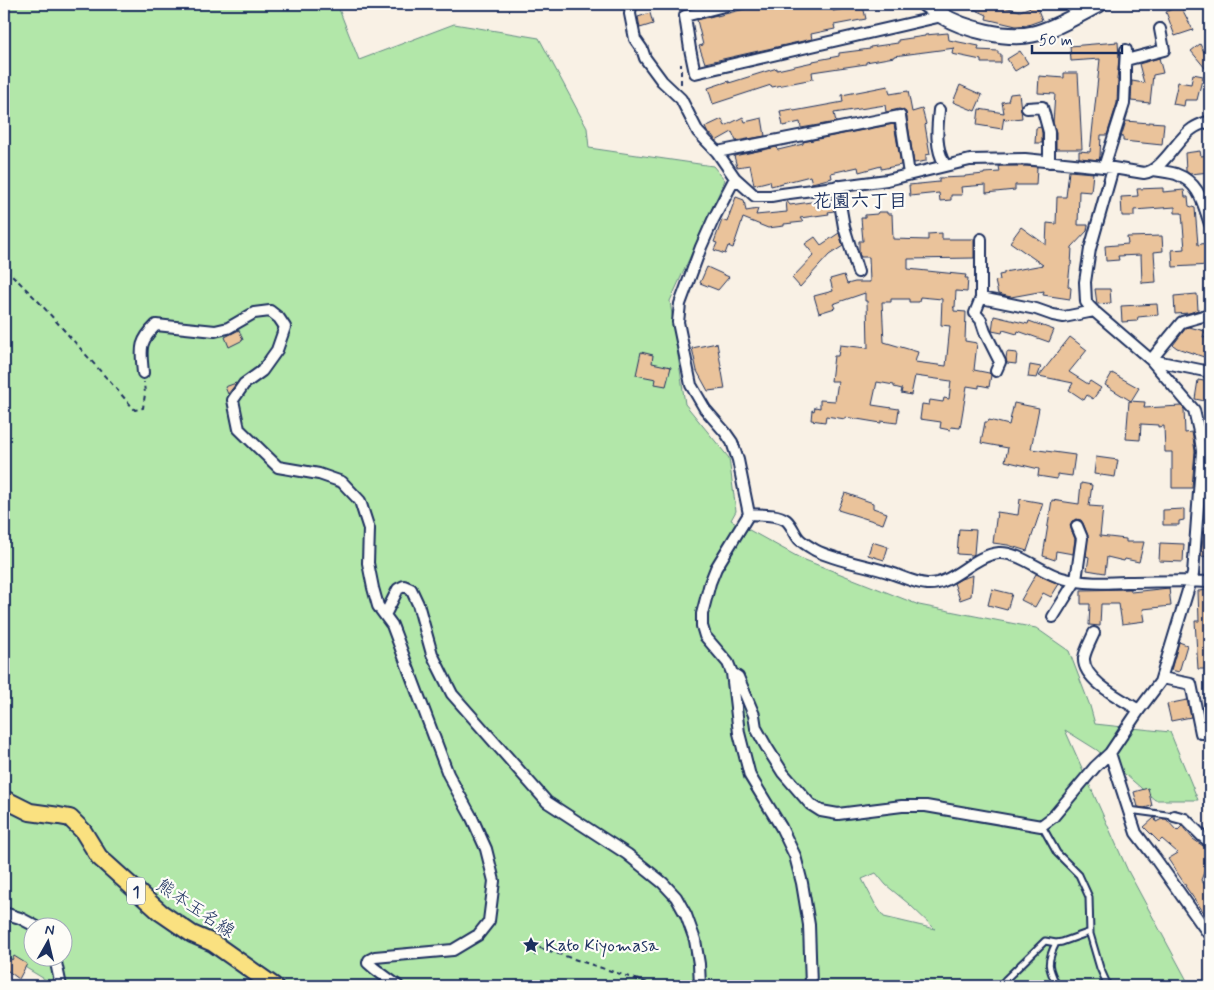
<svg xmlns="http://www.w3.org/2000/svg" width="1214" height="990" viewBox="0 0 1214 990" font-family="Mynerve,'Klee One',sans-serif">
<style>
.green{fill:#b2e7a9;stroke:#668b84;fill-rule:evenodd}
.building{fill:#eac39b;stroke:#1b2f5e;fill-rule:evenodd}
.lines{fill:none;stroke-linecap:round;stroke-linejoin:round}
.lane-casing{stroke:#1b2f5e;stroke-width:9}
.street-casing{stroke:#1b2f5e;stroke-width:14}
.secondary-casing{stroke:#1b2f5e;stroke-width:19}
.primary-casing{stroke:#1b2f5e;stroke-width:20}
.path{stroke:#1b2f5e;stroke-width:2;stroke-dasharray:5 4;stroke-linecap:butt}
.lane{stroke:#fdfcf7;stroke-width:5}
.street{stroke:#fdfcf7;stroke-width:10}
.secondary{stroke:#fdfcf7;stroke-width:15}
.primary{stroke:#fae180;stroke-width:16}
.labels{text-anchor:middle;stroke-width:4.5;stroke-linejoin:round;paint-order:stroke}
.shield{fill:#fdfcf7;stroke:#5f6c8c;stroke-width:1}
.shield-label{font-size:16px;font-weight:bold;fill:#1b2f5e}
.street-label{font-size:18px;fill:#1b2f5e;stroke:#fdfcf7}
.poi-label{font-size:18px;fill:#1b2f5e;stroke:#fdfcf7;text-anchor:start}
.neighbourhood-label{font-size:19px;font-weight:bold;fill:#1b2f5e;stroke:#fdfcf7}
</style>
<rect width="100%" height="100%" fill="#f9f1e5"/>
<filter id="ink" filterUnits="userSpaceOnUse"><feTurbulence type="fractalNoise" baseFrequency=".02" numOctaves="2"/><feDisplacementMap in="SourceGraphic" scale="10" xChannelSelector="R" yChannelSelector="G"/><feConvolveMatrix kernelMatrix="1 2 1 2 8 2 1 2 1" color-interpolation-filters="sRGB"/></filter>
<g filter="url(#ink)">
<path class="green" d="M4,4H337L359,60L454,24L539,38L587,128L589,148L713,166L725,180L670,301L685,404L729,458L736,511L731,520L800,558L919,605L1036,628L1069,651L1090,706L1095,724L1170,732L1198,800H1155L1097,750L1065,730L1128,871L1190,986H56L8,957L4,956ZM876,873L886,885L909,904L935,929L884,917L875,904L862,879ZM32,928H62V958H32Z"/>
<path class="building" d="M764,4H832L833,11L863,6L866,19L834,25L835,29L811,34L812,39L705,63L699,46L703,45L697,20L717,15V16Z
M963,4H993L1020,11L1036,5L1042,20L1028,25L1016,26L986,19L987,15Z
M1180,5L1193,30L1175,36L1166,12Z
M650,13L653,24L640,28L638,17Z
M948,33L949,40L979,46L978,50L998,51V54H1001V63H981V60L952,54L953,49L955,48L894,56V57L866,62V64L812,72L813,79L772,87L771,85L713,104L708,88L729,81V83L777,68V70L813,62V61L839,56V53L870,49V47L898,43V40L925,36V35Z
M1118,42L1119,57L1117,80H1118L1117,103L1107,135H1101L1100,156L1099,160L1079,158V151L1090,152L1100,59L1071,61L1070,46Z
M1200,44L1210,64V74L1191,51Z
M1020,51L1028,63L1015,71L1007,59Z
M1159,58L1163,73L1153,75L1150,103L1131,101L1132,81L1144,83L1139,64Z
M1064,73H1078L1082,149H1056V132L1053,123L1055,94L1038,93L1039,76L1064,78Z
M1193,74L1203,76L1197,100H1185L1184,106L1173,104L1178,82L1191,84Z
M960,85L982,95L975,111L953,102Z
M888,86L890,94L908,91L912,112L922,109L926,124L925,125L930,154L926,155V161L914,163L906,112L903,110L899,109L886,112L885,105L834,113L836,122L801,128L800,122L783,126L780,111L793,109L794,111L843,102L842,95Z
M1019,93L1022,118L1005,120L1004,117L1002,129L977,125L979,109L1004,113L1002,102L1008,101L1010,94Z
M743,117L745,122L762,118L765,136L736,141L732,132L716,141L712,135H711L707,132L705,127L722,119L725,126Z
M1126,121L1149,123V122L1164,123L1162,145L1123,141V137H1121Z
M894,124L901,165L881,169V166L859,172L858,167L831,173L832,178L812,183L810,176L771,186L770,181L754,185L750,165L737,167L734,156L777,147L778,150L803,144V142Z
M1041,127L1042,133V143H1035L1036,128Z
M1200,151L1201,156L1210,155V172L1190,174L1186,171L1185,153Z
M999,166H1025L1037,167L1036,185H1015V190L986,193V185L961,187L962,195H951V200L940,201L939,193L910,196L909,185L939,182V178L965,177V176L984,174V173L1000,172Z
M1069,171L1093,173L1091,192L1079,191L1078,225H1088L1087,231L1072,247L1071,266H1070L1068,286L1071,288L1070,299L1043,295L1044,291L1011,297L998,294L995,281L1000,280L999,275L1004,274V272L1043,265L1010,242L1021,227L1046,245L1047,223L1056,224L1057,197H1066Z
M1163,188V192L1184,190L1185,197H1188L1189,206L1195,208L1198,245L1205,243V256H1210V265L1173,267L1172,250L1185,249L1182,213H1175V207L1134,210V216H1122L1121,197L1138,196L1137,189Z
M736,197L744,200L746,211L758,209L756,215L787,212L786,200L790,205L832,199L834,211L828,212L829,214L800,218L803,222L784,224V226L768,228L743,218L733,248L728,246L725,254L714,250L717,243L714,242L722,220L727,222L730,213H729H730Z
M878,212H887V214H892L893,239L928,240V234L942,233V239H974V258L908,259V269L966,275L965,278H968L967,292L956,291L955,307H953L954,308V311L966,312L965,341L977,343L974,370L989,373L991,375L989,387L979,385V388L967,386L960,428L951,427L950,430L940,428L941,422L920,419L922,404L929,405L930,400L943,402L944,398L949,399L951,381L915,376L911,395L901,393L902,389L894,387V385L877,382L872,405L899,409L897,423L881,421V423L845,417V419L826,416L825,422L811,420L812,410L814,411L815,407L820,408V400L835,401L838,381H831L834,356H838L840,345L868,348L867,301H865V293L833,304L835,308L819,313L814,296L833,291L830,279L844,275L847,284L855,282H870L869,257H861L859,254V241H863L861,218H865V215L877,214ZM920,297L942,299L941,325L950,326L946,366L915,362L918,352L884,342L882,302H891V299H909V302H919Z
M839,233L843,246L829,255L800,287L792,278L814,255L805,244L815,237L821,245Z
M1162,236L1163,251L1154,252L1156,282L1142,283L1141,255L1118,256L1119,260L1106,261L1105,246L1128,244L1127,237Z
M707,267L729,277L718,290L700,283Z
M1095,289H1110L1111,303L1097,304Z
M1197,294L1198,310L1189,313L1175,314L1174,296Z
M1157,304L1158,315L1138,317L1137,321L1122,322L1121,306Z
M994,316L1028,324L1029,321L1054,330L1049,342L1018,331L1017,334L1003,330L1002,333L992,331Z
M1189,327L1205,331L1203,337L1210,339V359L1177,348L1173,345L1186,328Z
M239,330L243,340L229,347L225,337Z
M1070,337L1087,350L1069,372L1088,384L1090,381L1101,388L1093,399L1087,395L1084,400L1069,390L1073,383L1039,376Z
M717,343L725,389L708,391L697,371L692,348Z
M641,352L653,355L652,363L671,367L666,386L655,384L656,379L636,375Z
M1007,352L1017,353L1016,364L1007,363L1006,358Z
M1030,365L1041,367L1037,378L1028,377Z
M1112,373L1139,388L1131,401L1105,385Z
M1198,380L1210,382V402L1195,399Z
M236,383V384L228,394L225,387Z
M1129,401L1145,402L1144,408L1181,406L1184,409L1185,433L1192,432L1195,451L1192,488H1172V452H1165L1164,426L1158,427V425L1141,424L1140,440L1126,439Z
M1014,403L1039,408L1031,449L1075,455L1072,476L1057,474V479L1038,476L1039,469L1005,461L1008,448L981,443L985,422H988L989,420L1009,425Z
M1096,457L1118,460L1115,477L1094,474Z
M1207,475H1210V489H1206Z
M1081,483L1092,485L1089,506L1103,507L1100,536L1126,539V542H1144L1139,562L1125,559L1124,561L1107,557L1105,573L1087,570L1089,557L1086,556L1088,536L1083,523L1081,520L1077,519L1072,521L1070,525L1071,529L1075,539L1073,554L1056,551L1055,560L1043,556L1052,500L1079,504Z
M845,493L873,503V508L887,513L883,524L838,510Z
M1020,499L1043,503L1027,551L1008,545L993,543L997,512L1018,515Z
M1184,509V520L1179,521V525H1163V510Z
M1204,528H1210V557L1201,556Z
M959,529L976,530L974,554L973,555L957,554Z
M872,542L888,547L884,560L868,555Z
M1160,543L1184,544L1183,562L1159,561Z
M1036,574L1059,584L1051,597L1043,593L1035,607L1021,600Z
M973,575L971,596L960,600L954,583L961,579Z
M1169,588L1171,606L1143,609L1145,621L1122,624L1119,604H1101L1100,626L1089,625L1090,604H1081V590L1131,589V592Z
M992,589L1012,594L1007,610L988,605Z
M1210,590V606H1208L1210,619V669H1198L1195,621H1199L1198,591Z
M1179,642L1187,645L1179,672L1171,670Z
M1187,700L1191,717L1171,721L1167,704Z
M1148,788L1152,806L1144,808L1138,807L1134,792Z
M1154,818H1155L1156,822L1162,819H1166L1177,831L1182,826L1193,839L1206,848L1210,849V857L1201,880L1210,891V921L1185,886H1186L1168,859L1178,853L1162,839L1159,842L1144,827Z
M4,954L12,960L14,956L27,964L19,979L4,968Z"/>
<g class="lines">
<g class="lane-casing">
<path id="lane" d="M1129,810L1174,816
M1042,826L1057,853L1079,875L1089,897L1090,934L1100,968L1108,986
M1000,986L1006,979L1045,941L1056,943
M1057,986C1048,967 1046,963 1056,943L1062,942L1090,932"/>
</g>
<g class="street-casing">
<path id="street" d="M631,4L630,14L635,39L642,49L645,58L662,81L681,99L698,132L717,152L735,178L755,196H771L782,194L887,180L970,160L1025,159L1113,168L1144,173C1162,171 1177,139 1192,129C1197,125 1204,123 1210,121
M732,4L685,16L690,49L695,73L942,16
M1126,60L1164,50L1160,29
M1027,108L1042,107L1049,132V162
M939,110C937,129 935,148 945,165
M717,152L900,116L909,174L915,173
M1104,167L1124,104L1125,80V67L1126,50
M1153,170C1161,171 1169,172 1176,174C1200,183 1203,204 1210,224
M735,178L713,220L701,247L680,304L678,322L691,385L705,409L725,432L732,442L738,460L749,514L716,568L710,583L702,614V626L705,636L728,663L732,673L739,733L750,776L781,827L795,856L802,883L809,925L811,986
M837,186L844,227L858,272
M981,239V298L1036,309L1053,315L1064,317L1094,311
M981,298L975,313L981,320L985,332L1000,362L996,371
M1210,314L1182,322L1151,360L1210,372
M143,373C141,349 138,343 156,325L215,331L228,328L254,313L270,311L279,318L285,327L277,350L262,371L244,384L233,400L239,429L278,467L319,474L342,482L360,501L369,529L368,563L373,588L378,606L392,625L448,774L472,818L486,849L494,881L489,921L478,935L453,950L386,956L375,957L369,960L368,963L375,969L398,986
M749,514C760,515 776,513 786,520C792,525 794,533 799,539C803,543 810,547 815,550C836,561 867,565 891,573C903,577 914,583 927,584C952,586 973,555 999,553C1020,552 1042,573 1062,578C1083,584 1106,583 1127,582C1155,582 1182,580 1210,582
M385,615L398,589L404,586L411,589L418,604L432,654L452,694L547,802L627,854L663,883L676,897L686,915L695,940L699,964L700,986
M1053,617L1076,580L1082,538L1077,526
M1094,633C1091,640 1085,651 1084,658C1082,680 1123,700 1139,710
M732,673L738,677L754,715L756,728L766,746L783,773L810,804L821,811L838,814L902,806H926L1041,826L1053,817L1095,767L1110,753L1139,710L1160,682L1193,574L1202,451L1200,436L1194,410L1151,360L1094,311L1089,306L1086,302L1085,282L1090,249L1113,168
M1162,678L1191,684L1201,733H1210
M1110,753L1136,833L1155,858L1210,936
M1174,816L1185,819L1202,836L1210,842
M4,913L20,918L39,928
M55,958L61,986"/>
</g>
<g class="secondary-casing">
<path id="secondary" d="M925,4C930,7 936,11 941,15C964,29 1007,40 1033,34C1053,30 1081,13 1099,4"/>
</g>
<g class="primary-casing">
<path id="primary" d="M4,799L30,812L59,816L70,818L83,831L99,857L160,912L192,934L213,943L274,986"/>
</g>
<path class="path" d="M681,84V64
M4,272L11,274L39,302L135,410L143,408L145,394L144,382
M531,945L657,986
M535,956L536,946"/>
<use href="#lane" class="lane"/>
<use href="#street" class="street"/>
<use href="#secondary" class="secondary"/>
<use href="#primary" class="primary"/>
</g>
</g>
<defs>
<g id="sight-bare" transform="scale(1.35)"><path d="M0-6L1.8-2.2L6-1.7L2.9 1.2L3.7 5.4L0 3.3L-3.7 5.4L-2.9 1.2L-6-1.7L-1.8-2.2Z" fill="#1b2f5e" stroke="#fdfcf7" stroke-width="2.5" paint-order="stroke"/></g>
</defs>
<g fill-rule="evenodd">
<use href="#sight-bare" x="531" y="945"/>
</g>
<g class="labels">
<rect class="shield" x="127" y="877.5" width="18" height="27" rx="4"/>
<g class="shield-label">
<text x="136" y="897">1</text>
</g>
<g class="street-label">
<text transform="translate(196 908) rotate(34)" y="6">熊本玉名線</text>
</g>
<g class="poi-label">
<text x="545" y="951">Kato Kiyomasa</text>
</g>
<g class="neighbourhood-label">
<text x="860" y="207">花園六丁目</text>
</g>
</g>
<rect width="1214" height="990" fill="none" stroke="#fdfcf7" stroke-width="20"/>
<rect x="10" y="10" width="1194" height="970" fill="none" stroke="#1b2f5e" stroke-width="2" filter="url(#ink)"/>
<g transform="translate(48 942) rotate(8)"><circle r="24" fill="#fdfcf7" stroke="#a3aaba"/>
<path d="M0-4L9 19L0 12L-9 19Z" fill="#1b2f5e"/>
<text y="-8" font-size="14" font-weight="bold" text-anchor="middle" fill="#1b2f5e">N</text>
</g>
<path d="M1032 45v8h90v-8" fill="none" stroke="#1b2f5e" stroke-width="2.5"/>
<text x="1039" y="45" font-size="15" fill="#1b2f5e" stroke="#fdfcf7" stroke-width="4" paint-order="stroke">50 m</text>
</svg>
